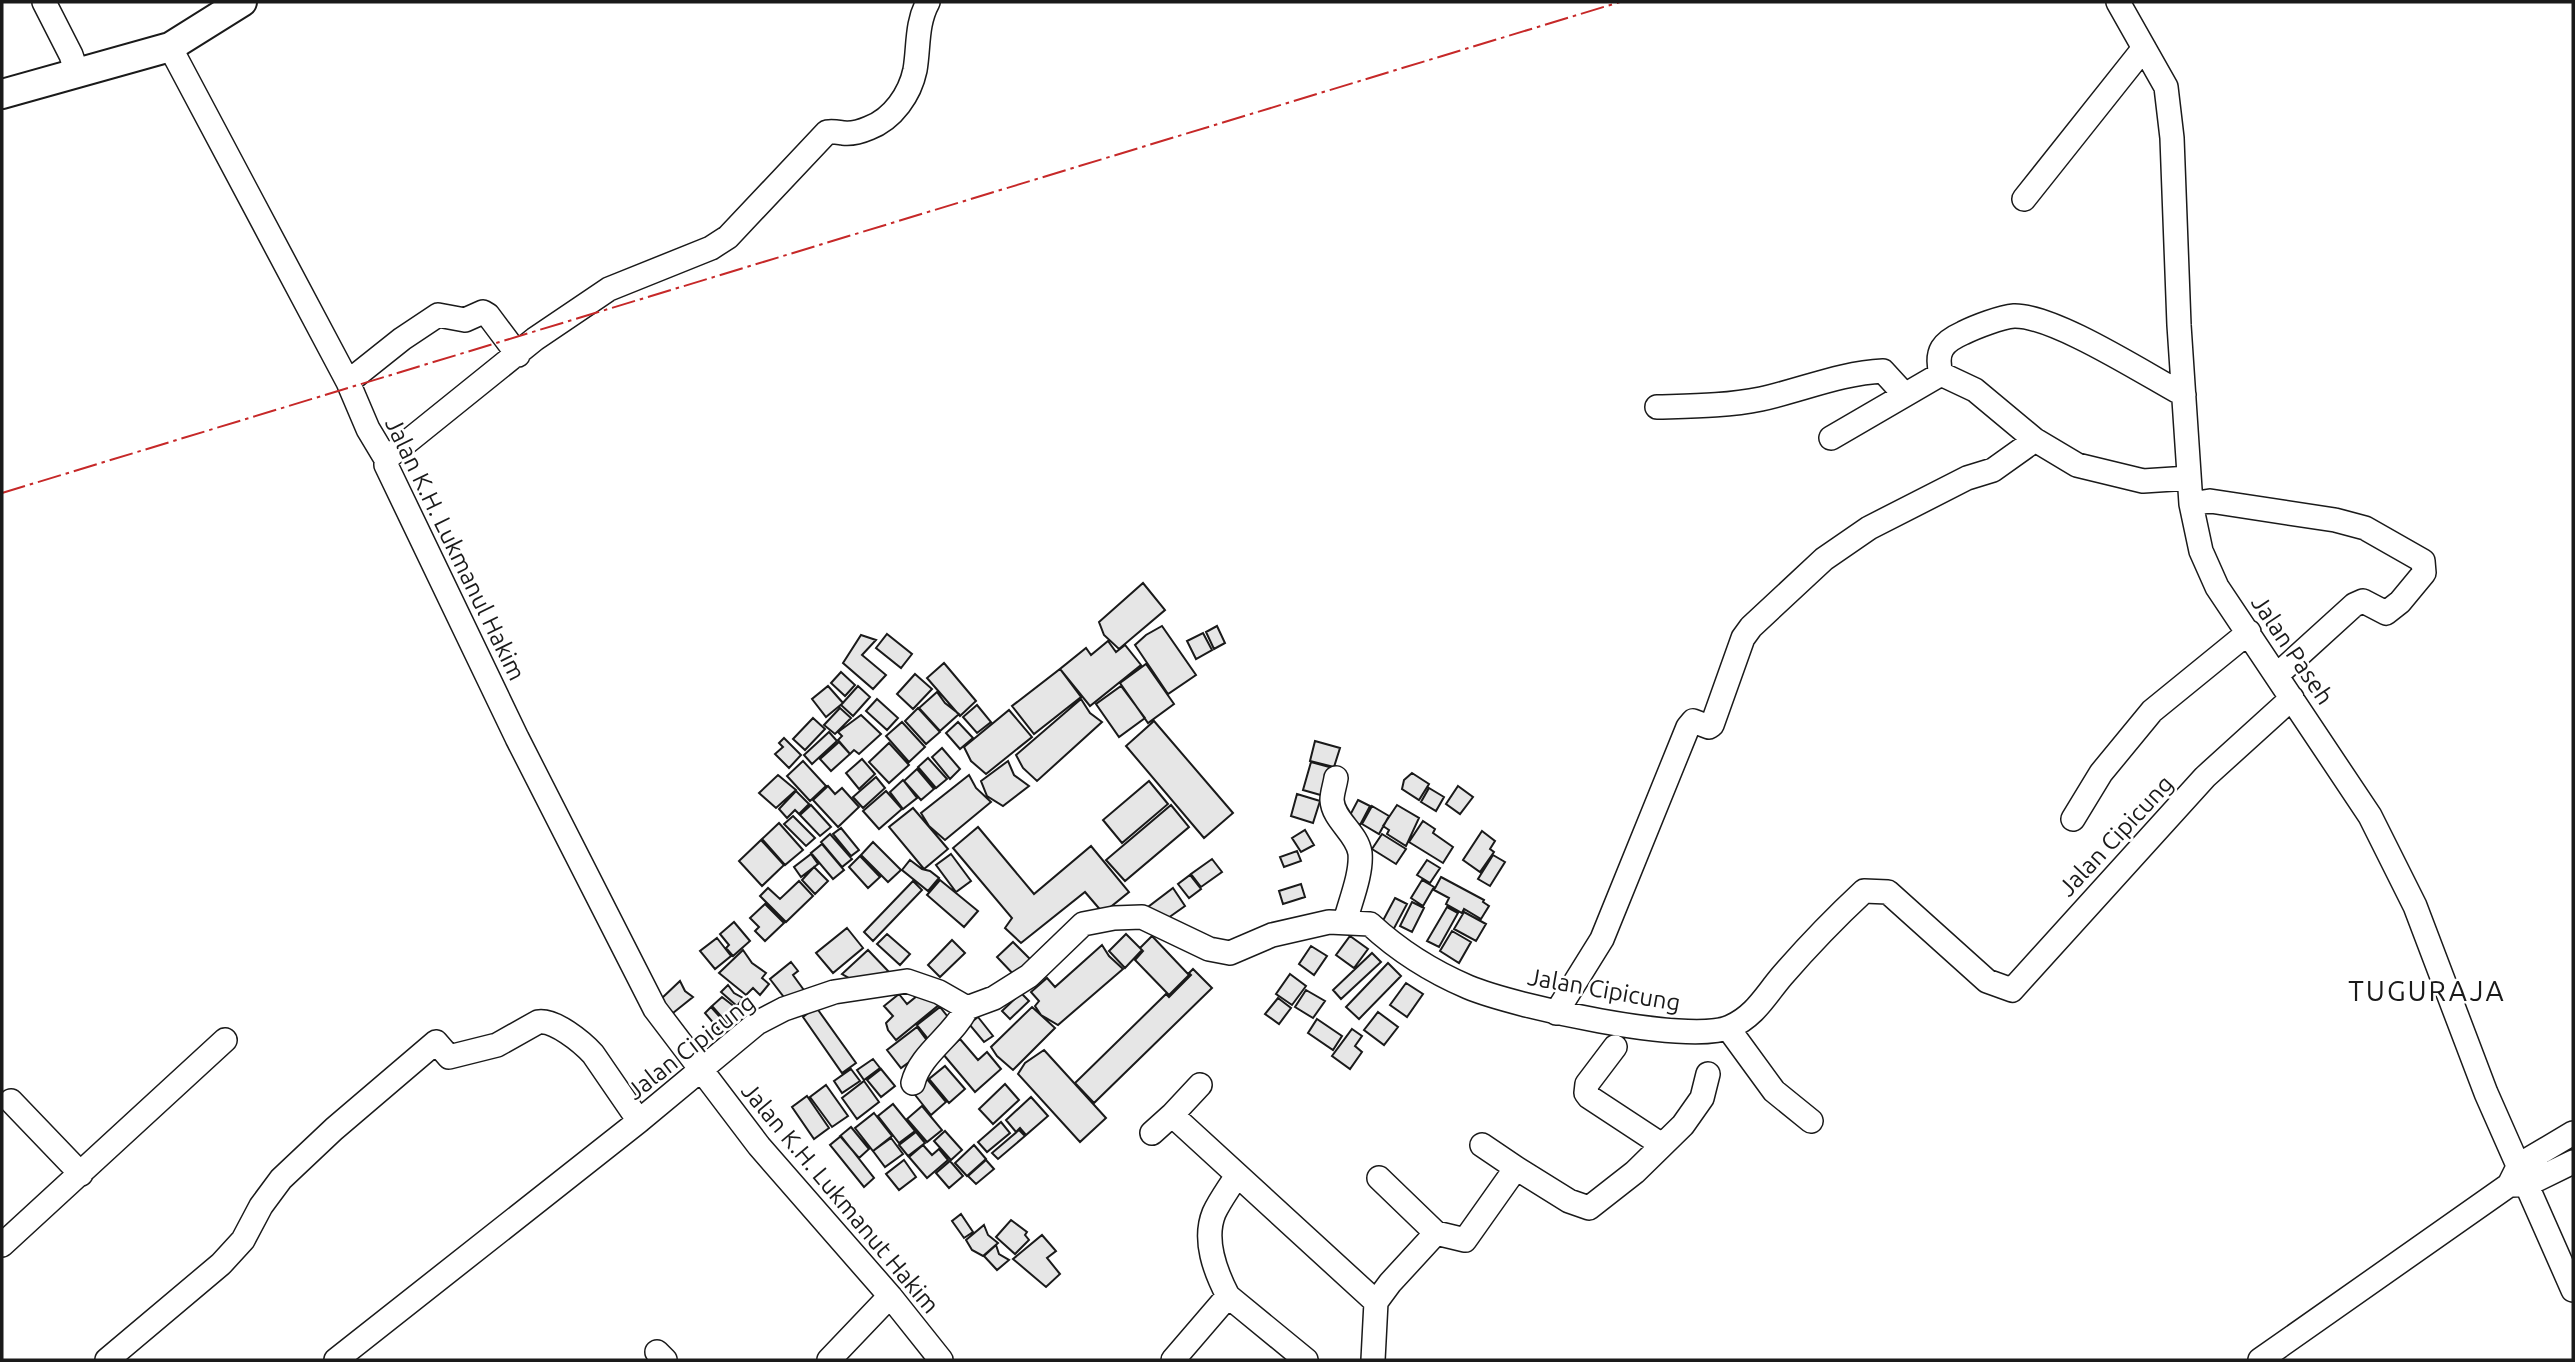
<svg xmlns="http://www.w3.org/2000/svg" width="2575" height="1362" viewBox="0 0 2575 1362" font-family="Ubuntu,sans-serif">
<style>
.building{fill:#e6e6e6;stroke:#1a1a1a;stroke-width:2}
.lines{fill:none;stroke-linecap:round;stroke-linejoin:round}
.minor-casing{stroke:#1a1a1a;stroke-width:26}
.major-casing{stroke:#1a1a1a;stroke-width:32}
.minor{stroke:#fff;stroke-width:23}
.major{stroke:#fff;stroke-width:28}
.power{stroke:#c62828;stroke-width:2;stroke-dasharray:24 5 3.5 5;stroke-linecap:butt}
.labels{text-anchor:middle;stroke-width:5;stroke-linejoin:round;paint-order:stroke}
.street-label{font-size:24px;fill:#1a1a1a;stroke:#fff}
.quarter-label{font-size:28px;letter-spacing:2px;fill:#1a1a1a;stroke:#fff}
</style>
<rect width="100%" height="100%" fill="#fff"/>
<path class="building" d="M1143,583L1165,610L1119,649L1104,635L1099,622Z
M1162,626L1196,675L1168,694L1135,645L1146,635Z
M1217,626L1225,643L1214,649L1206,632Z
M1203,633L1212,650L1196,659L1187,641Z
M887,634L912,654L901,668L876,648Z
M861,635L876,640L862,655L886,675L873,689L843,663Z
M1108,641L1116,652L1125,645L1141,665L1090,706L1060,669L1086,648L1091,655Z
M944,663L976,701L960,716L927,678Z
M1146,664L1174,704L1148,723L1120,683Z
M1060,669L1081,697L1034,734L1012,706Z
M841,672L855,685L845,696L831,683Z
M915,674L932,689L913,709L897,694Z
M828,686L843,703L826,717L812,699Z
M858,686L870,697L853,716L841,705Z
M1121,686L1145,718L1119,737L1096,704Z
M937,692L945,703L959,714L940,731L919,708Z
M877,699L898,718L887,730L866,711Z
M1081,699L1090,713L1102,722L1037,781L1023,768L1016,755Z
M977,705L991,722L977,733L963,717Z
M840,708L851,718L835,734L824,725Z
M918,708L940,732L926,744L905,721Z
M1009,710L1032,737L986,774L971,761L964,747Z
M861,715L881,734L859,754L854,750L850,754L838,740L842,736L838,732Z
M813,718L825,729L805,750L793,739Z
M1154,721L1233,813L1204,838L1126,746Z
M902,722L925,747L909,762L886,736Z
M958,722L973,738L960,749L946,733Z
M829,732L837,741L812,764L804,755Z
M784,738L801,755L789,768L775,754L783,747L779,743Z
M1315,741L1340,748L1334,767L1310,761Z
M839,742L850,754L831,771L820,759Z
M889,743L909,765L889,783L869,762Z
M942,748L960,769L950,779L932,757Z
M928,758L947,779L936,788L918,767Z
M862,759L875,774L859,789L846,773Z
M803,761L826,786L810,801L787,776Z
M1008,761L1014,775L1029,786L1003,806L987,796L981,781Z
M1311,762L1333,768L1324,796L1303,790Z
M917,769L934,789L921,800L904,781Z
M1412,773L1429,784L1419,800L1402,789L1404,780Z
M778,775L796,790L776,808L759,793Z
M969,775L976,788L991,802L945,840L929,826L921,813Z
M876,777L885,788L863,808L853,797Z
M903,780L917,798L903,809L890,792Z
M1149,781L1168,804L1122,843L1103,820Z
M828,786L835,794L842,788L859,807L838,827L813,800Z
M1458,786L1473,797L1460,814L1446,804Z
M1429,788L1444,797L1436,811L1421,802Z
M796,791L809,804L799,814L795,810L787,818L779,809Z
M886,791L902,809L879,829L863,811Z
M1297,794L1320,801L1313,823L1291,816Z
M1358,800L1370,806L1360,825L1348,819Z
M811,805L831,827L820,836L800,815Z
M1171,805L1189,827L1125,881L1106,860Z
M1397,805L1419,818L1406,846L1387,834L1389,830L1383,826Z
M1372,806L1389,816L1379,834L1362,824Z
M913,808L948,849L924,869L889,827Z
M793,816L815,838L806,846L784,824Z
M1423,821L1435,829L1433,833L1453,847L1443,863L1409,842Z
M779,823L803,850L785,865L762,839Z
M978,827L1034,894L1091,846L1129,892L1103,913L1085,892L1021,943L1005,928L1012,918L953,848Z
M841,828L859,850L851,856L833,834Z
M1305,830L1314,845L1301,852L1292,838Z
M1482,831L1495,841L1490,849L1494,852L1480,872L1463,860Z
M830,834L852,859L842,867L821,842Z
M1382,834L1406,849L1396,864L1372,849Z
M761,840L784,865L762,886L739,861Z
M873,842L901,870L888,882L861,855Z
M822,844L844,870L833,879L811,853Z
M1297,851L1301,861L1284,867L1280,857Z
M811,854L818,864L801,877L794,867Z
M951,854L971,881L956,892L936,865Z
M1493,855L1505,862L1490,886L1478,879Z
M860,856L880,877L868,888L849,867Z
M1212,859L1222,872L1201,887L1191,874Z
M910,860L922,869L930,871L939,878L928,891L902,870Z
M1427,860L1440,868L1430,883L1417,875Z
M814,867L828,881L815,894L802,880Z
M1190,875L1201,889L1189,898L1178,884Z
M1441,877L1484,900L1483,902L1489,906L1481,919L1464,909L1462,913L1446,904L1449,898L1434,890Z
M940,880L978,911L964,927L927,895Z
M1422,880L1434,887L1423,906L1411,898Z
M799,881L813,896L786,922L760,896L768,888L780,899Z
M913,881L922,890L873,941L864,932Z
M1301,884L1305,897L1283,904L1279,891Z
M1173,888L1185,906L1161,923L1148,907Z
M1395,898L1407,904L1391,934L1379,928Z
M1412,902L1424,908L1412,932L1400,926Z
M765,904L784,923L765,941L755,931L759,927L750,918Z
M1447,907L1458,913L1439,947L1427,941Z
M1464,912L1486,924L1476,941L1454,929Z
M734,922L750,941L733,956L726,948L729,945L720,934Z
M847,928L863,948L833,973L816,953Z
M1452,931L1471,942L1459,963L1440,951Z
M887,934L910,954L900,965L877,944Z
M1126,934L1142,950L1125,968L1109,951Z
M1152,936L1189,975L1169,995L1135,960L1143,951L1140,948Z
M1350,936L1368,949L1354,968L1336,955Z
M717,938L731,956L715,969L700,951Z
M952,940L965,953L940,977L928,965Z
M1013,942L1033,962L1017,978L997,957Z
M1102,945L1109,956L1123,969L1058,1025L1041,1015L1035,1006L1039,1001L1031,992L1047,978L1055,987Z
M1311,946L1327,956L1314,975L1299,964Z
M743,950L752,963L766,973L762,978L769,984L760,995L753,988L746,995L719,973Z
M868,950L890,973L865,987L842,974Z
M1372,953L1381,962L1341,999L1333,990Z
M791,962L798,971L793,975L806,993L790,1005L770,979Z
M1388,963L1401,976L1359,1019L1346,1007Z
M1193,969L1212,988L1094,1103L1075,1083L1166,994L1169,997L1191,975L1189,973Z
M1290,974L1306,986L1292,1005L1276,994Z
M680,981L685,991L693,997L673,1013L665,1006L662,998Z
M1406,983L1423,994L1407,1017L1390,1005Z
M728,985L734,993L743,998L737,1006L721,992Z
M1306,990L1325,1001L1313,1018L1295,1007Z
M1021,993L1029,1001L1010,1019L1002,1011Z
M899,994L907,1004L917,996L940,1004L896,1040L888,1030L886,1023L893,1016L884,1006Z
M722,997L749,1018L735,1032L712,1006Z
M1278,998L1291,1008L1279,1024L1265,1014Z
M711,1007L728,1026L721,1032L705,1013Z
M816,1007L856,1063L842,1073L803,1017Z
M940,1007L952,1022L929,1040L917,1025Z
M1032,1007L1055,1028L1013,1070L997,1056L991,1047Z
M1378,1012L1398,1027L1384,1045L1364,1030Z
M978,1017L993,1036L984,1042L969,1024Z
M1317,1019L1342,1036L1333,1050L1308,1033Z
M917,1027L931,1046L901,1068L887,1050Z
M1352,1029L1362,1036L1355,1046L1362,1052L1350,1069L1332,1056Z
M960,1039L978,1060L987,1052L1001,1069L975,1092L943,1054Z
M1044,1050L1106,1118L1080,1142L1018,1074L1025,1063Z
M873,1059L880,1068L864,1080L857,1070Z
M945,1066L965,1089L949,1103L929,1079Z
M851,1069L860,1081L842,1093L834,1081Z
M881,1069L895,1086L881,1097L867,1080Z
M927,1079L946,1102L931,1115L912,1091Z
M864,1081L879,1102L857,1119L842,1098Z
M1005,1084L1019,1100L993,1124L979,1109Z
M826,1085L848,1116L832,1127L810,1097Z
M807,1096L829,1128L814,1139L792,1107Z
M1031,1097L1048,1116L1026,1135L1020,1128L1016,1132L1006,1120Z
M893,1104L915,1131L899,1143L878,1116Z
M922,1106L942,1130L927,1142L907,1119Z
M874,1113L892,1136L873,1151L855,1128Z
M1001,1122L1010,1133L987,1152L978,1142Z
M851,1127L869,1149L859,1158L840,1136Z
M1019,1130L1025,1136L998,1159L992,1153Z
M945,1131L962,1150L951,1160L934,1141Z
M916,1132L925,1143L908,1156L899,1145Z
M841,1136L874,1178L864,1187L830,1145Z
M891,1138L903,1154L885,1167L873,1151Z
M923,1145L932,1155L939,1149L948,1160L927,1178L909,1157Z
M974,1145L986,1159L967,1176L955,1163Z
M904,1160L916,1177L899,1190L886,1174Z
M986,1160L994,1169L976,1184L968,1176Z
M950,1161L963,1176L949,1188L936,1173Z
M961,1214L973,1232L964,1238L952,1221Z
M1011,1220L1027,1232L1025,1235L1029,1240L1015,1254L996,1237Z
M984,1225L988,1235L998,1243L983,1256L972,1250L966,1240Z
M1042,1235L1056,1251L1047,1258L1060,1274L1046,1287L1013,1259Z
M996,1245L999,1254L1009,1260L997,1270L984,1256Z"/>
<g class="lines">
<g class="minor-casing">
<path id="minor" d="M44,2L71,55L77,73
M2118,2L2166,87L2172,138L2179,325L2191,504L2201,551L2217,587L2370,816L2415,906L2486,1093L2573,1290
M170,47L348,382L368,429L386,459V465L517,738L655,1009L759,1146L890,1296L941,1360
M2024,199L2144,48
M1941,374C1935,351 1943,342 1963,333C1975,327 2001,317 2014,316C2054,315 2145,374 2184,395
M348,382L402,339L438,315L465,320L483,312L488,315L518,355
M1657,407C1692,406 1727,406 1761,399C1802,390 1841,373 1883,371L1905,395
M1831,438L1941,374L1975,390L2035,440L2077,465L2143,481L2189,478
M386,459L535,339L609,289L711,248L728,237L827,132C833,131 837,132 843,133C851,134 862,131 869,128C893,119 910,94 915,70C919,47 916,24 928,2
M2191,504L2210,501L2335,520L2365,528L2423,561L2424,573L2400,602L2386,613L2363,601L2354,605L2277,675
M1336,778C1335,785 1332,793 1332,800C1333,820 1357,833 1360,853C1362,874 1350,902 1345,922
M2073,819L2101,773L2152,711L2249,632
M1556,1013L1602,939L1688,727L1693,721L1709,727L1712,725L1743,638L1751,627L1824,559L1869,528L1967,478L1993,470L2035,440
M1728,1028L1774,1091L1811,1121
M1615,1047L1587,1084L1586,1093L1589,1097L1662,1145
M913,1083C920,1054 953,1036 967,1008
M11,1101L81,1174
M1172,1115L1200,1085
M1152,1133L1172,1115L1376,1302
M1482,1145L1516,1168
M2512,1185L2528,1184L2573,1162
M1436,1233L1465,1240L1516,1168L1569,1201L1589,1208L1635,1172L1683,1125L1702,1098L1708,1074
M2,1245L225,1040
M1228,1296C1215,1271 1203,1240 1214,1213C1220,1200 1230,1187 1237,1175
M657,1352L665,1360
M107,1360L221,1264L243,1240L261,1206L281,1179L334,1129L436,1042L449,1057L497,1045L538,1022C554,1019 582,1042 593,1054L639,1121
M336,1360L639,1121L757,1023L784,1009L834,992L907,981L939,992L967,1008L994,998L1029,976L1083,924L1114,918L1142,917L1209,949L1230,953L1272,935L1329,922L1370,924C1398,950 1433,972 1468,987C1513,1006 1688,1045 1730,1027C1755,1016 1765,996 1782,976C1808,946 1835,918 1864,891L1888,892L1987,981L2012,990L2205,777L2292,698
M829,1360L890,1296
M1173,1360L1228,1296L1306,1360
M1373,1360L1376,1302L1390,1283L1436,1233L1379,1178
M2260,1360L2509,1185L2519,1165L2573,1133"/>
</g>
<g class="major-casing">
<path id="major" d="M2,94L170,47L242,2"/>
</g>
<use href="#minor" class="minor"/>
<use href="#major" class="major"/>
<path class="power" d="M2,493L1620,2"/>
</g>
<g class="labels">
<g class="street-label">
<text transform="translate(455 549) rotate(64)" y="8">Jalan K.H. Lukmanul Hakim</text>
<text transform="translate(2292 650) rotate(56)" y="8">Jalan Paseh</text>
<text transform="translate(2116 836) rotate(-47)" y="8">Jalan Cipicung</text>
<text transform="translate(1604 990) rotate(10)" y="8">Jalan Cipicung</text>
<text transform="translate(691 1047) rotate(-38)" y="8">Jalan Cipicung</text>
<text transform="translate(840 1198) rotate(50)" y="8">Jalan K.H. Lukmanut Hakim</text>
</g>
<g class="quarter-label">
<text x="2427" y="1001">TUGURAJA</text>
</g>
</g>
<rect width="2575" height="1362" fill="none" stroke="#1a1a1a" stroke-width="7"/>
</svg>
